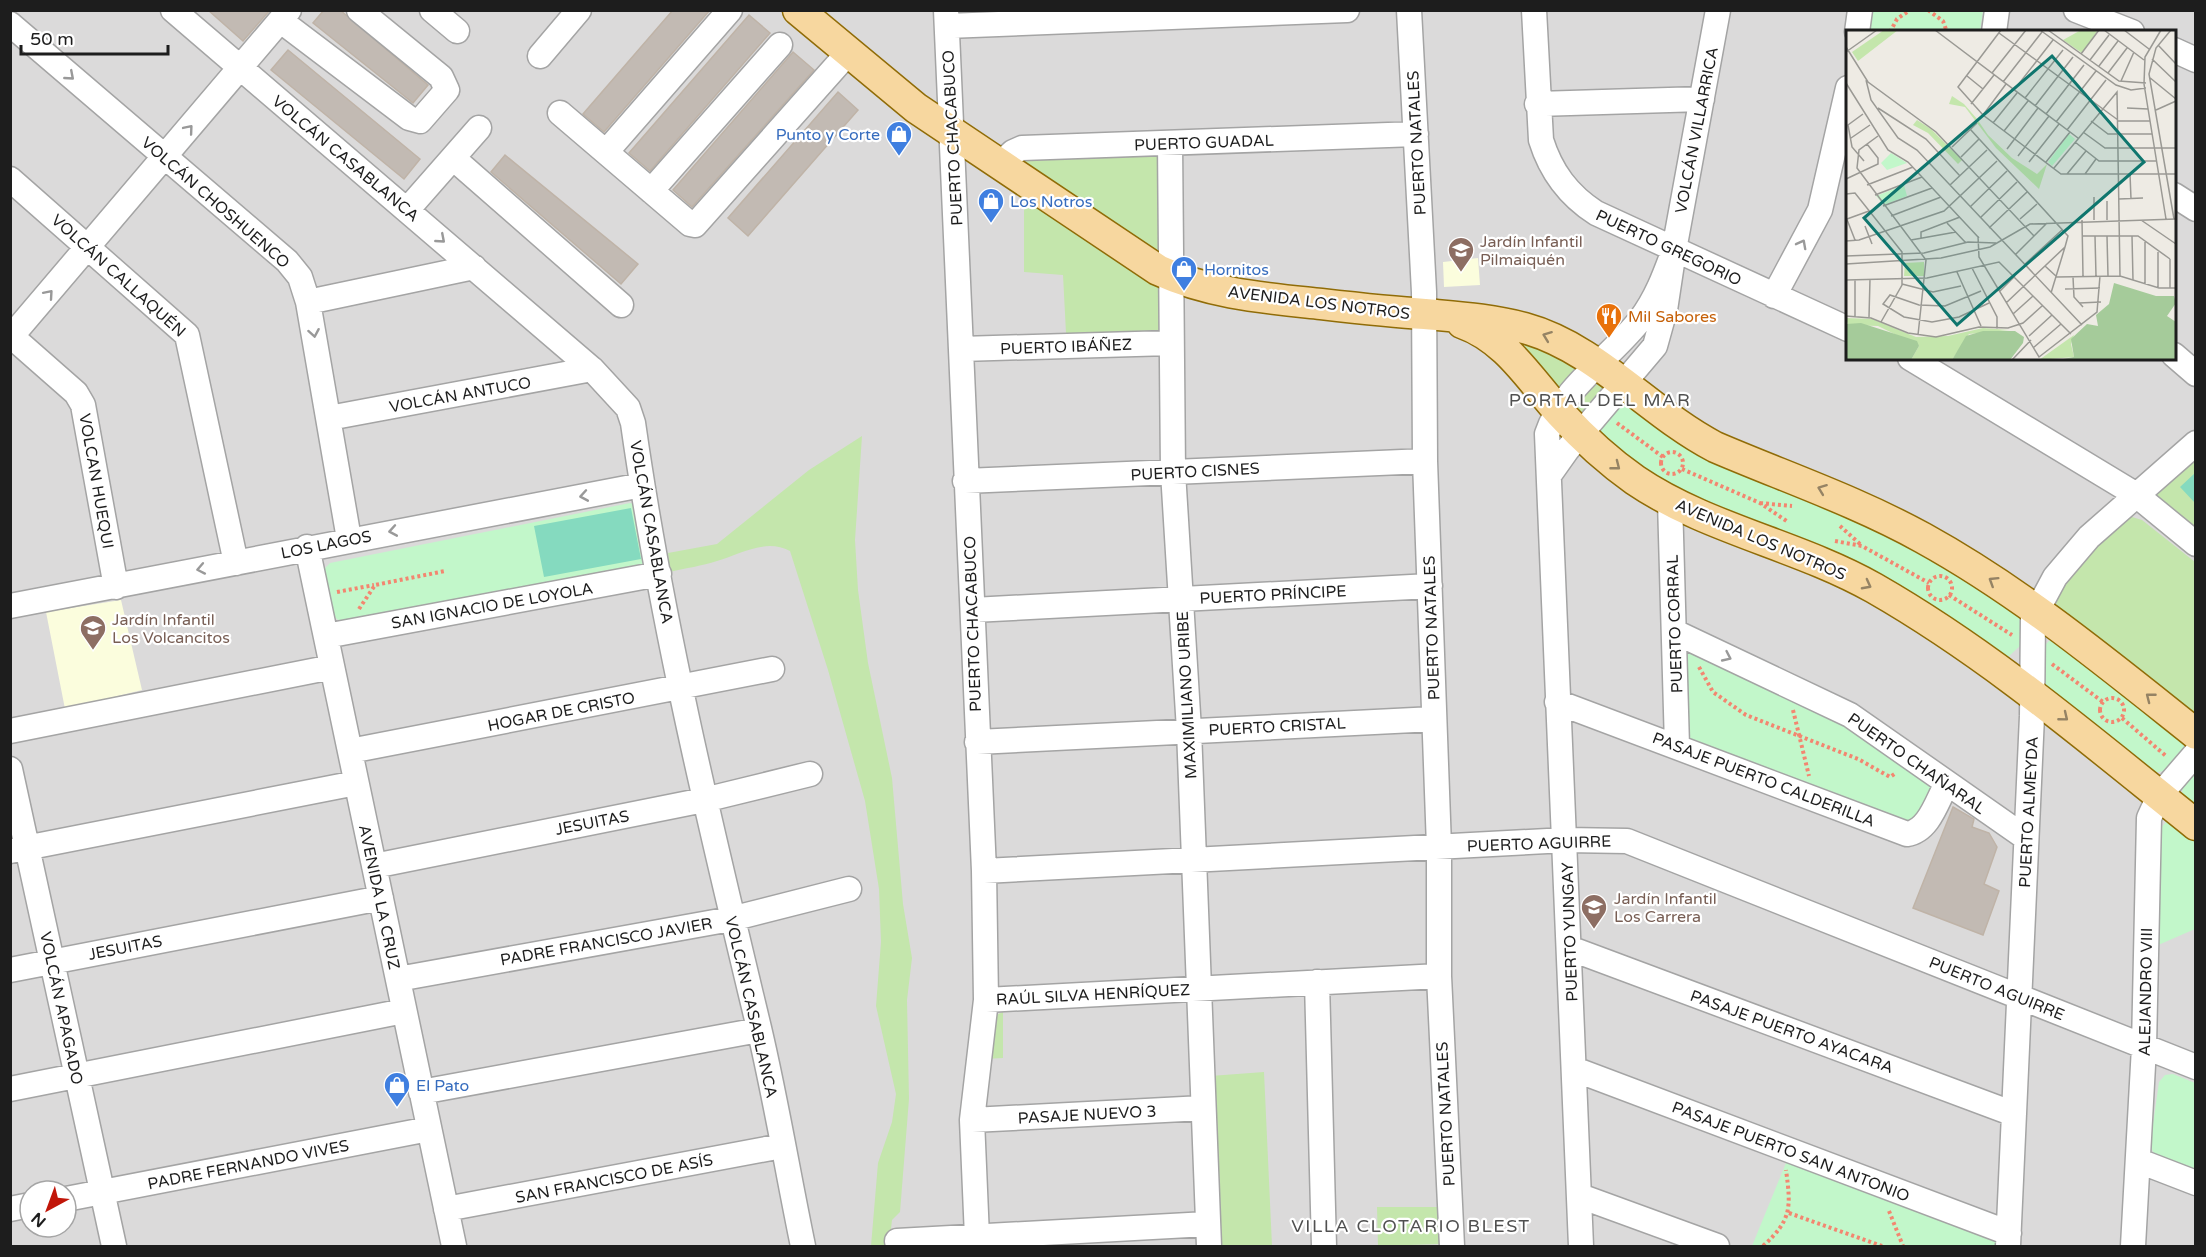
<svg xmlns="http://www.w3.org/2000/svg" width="2206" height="1257" viewBox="0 0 2206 1257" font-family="'Varela Round',sans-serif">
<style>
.residential{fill:#dbdada;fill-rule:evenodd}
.education{fill:#fbfddd}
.grass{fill:#c4e6ac}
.park{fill:#c2f7ca}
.pitch{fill:#85dabf}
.building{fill:#c2bab3;stroke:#bfb3a7;stroke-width:1.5}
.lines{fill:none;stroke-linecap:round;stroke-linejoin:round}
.minor-casing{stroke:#a4a4a4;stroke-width:27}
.major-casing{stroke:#906c07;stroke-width:33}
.path{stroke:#f38670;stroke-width:4;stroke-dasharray:3 3;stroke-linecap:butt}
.minor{stroke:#fff;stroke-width:24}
.major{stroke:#f7d79f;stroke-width:30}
.oneway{stroke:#999}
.oneway2{stroke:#958364}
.labels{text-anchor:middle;stroke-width:4.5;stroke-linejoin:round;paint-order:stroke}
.street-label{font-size:16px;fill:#1d1d1d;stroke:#fff}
.shop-label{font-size:16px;fill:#366cbe;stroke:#fff;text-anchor:start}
.education-label{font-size:16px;fill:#785e54;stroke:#fff;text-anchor:start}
.food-label{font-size:16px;fill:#c56008;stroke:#fff;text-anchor:start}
.neighbourhood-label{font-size:18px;letter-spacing:1.5px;fill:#505050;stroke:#fff}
.inset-road{fill:none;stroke:#9a9994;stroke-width:1.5}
.view{fill:#0f766e;fill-opacity:0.15;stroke:#0f766e;stroke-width:3}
.inset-edge{fill:none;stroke:#1d1d1d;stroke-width:3}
</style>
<rect width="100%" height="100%" fill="#eeebe4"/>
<path class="residential" d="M11,11H2195V1246H11ZM1848,32H2174V358H1848ZM30,1191H66V1227H30Z"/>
<path class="education" d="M1478,258L1480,285L1444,287L1443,262Z
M121,600L142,690L65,709L46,612Z"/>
<path class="grass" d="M1159,152L1160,252L1153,254L1016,162L1020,158Z
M1024,195L1160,282L1163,327L1148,336L1066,333L1063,275L1024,272Z
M1487,325L1583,364L1560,396Z
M1604,383L1607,387L1584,414L1579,411C1575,398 1591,384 1604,383Z
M862,436L855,540L858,590L868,663L892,778L903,904L912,958L907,1000L909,1099L900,1212L892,1220L889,1246H871L878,1163L892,1122L896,1094L876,1006L881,942L879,889L865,801L828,670L790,551C766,538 740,554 717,561C702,566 686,568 670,572L668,553L717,544L809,470Z
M2195,455V530L2157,497L2158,486Z
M2132,517L2142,520L2195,562V720L2060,618C2055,604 2053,590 2062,576C2073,561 2110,532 2126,518Z
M1003,1012V1058L984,1059L994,1016Z
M1264,1072L1272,1246H1217L1210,1076Z
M1377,1207H1439L1441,1244L1378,1246Z"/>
<path class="park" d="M1868,11H1983L1980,31L1864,32Z
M1623,402L1844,509L2018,609L2022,621L2021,645L2008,657H2001L1687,501L1597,440L1599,427Z
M630,503L634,504L646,563L642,567L345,626L329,612L323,570L330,563Z
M2057,639L2184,739L2185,753L2172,770L2151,773L2044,685L2043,647L2049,641Z
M1687,647L1845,724L1927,777L1933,792L1913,827L1695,747L1686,737L1682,650Z
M2195,767V815C2176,796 2180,786 2195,767Z
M2166,822H2179L2195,836V929L2156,946L2160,829Z
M2173,1074L2195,1083V1177L2155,1156L2150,1145L2159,1082L2165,1075Z
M1788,1158L1993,1233L2001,1246H1752Z"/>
<path class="pitch" d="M2195,473V503L2180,487Z
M631,508L641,559L544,577L534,526Z"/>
<path class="building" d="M208,10H270L243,41Z
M324,10H340L428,85L413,103L313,23Z
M673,10H710L604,132L583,114Z
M749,15L770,33L650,171L629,153Z
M288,50L420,159L404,179L271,70Z
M793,52L814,70L692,207L673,190Z
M838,92L858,110L748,236L728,218Z
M505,155L638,264L621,284L491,172Z
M1953,807L1974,819L1972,827L1989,833L1997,847L1984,884L1999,891L1983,935L1913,908Z"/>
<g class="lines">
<g class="minor-casing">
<path id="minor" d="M173,10L592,369L628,408L633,423C662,627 711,828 759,1028C776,1100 788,1174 803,1246
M432,10L457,31
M946,10L984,871L986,1000L972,1120L977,1237
M1409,10L1424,292L1425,461L1439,847V976L1452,1246
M1534,10L1541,140C1551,172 1568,195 1596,213L1848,329
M2076,10L2132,32
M281,21L409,118L420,121L447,90L441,77L359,10
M10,24L287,261L300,277L308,302L349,539
M947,26L1347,10
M1857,32L1860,10
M1994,32L1997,10
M2174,50L2196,60
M540,56L579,10
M1537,104L1702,99
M560,113L690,224L695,225L848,53
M1170,143L1173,472L1189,730L1209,1246
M606,152L730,10
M453,158L621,305
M999,165L1013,152L1022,148L1416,134
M10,179L187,335L236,563
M651,191L780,45
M2174,195L2196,209
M407,210L479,128
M1774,296L1820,210L1848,88
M308,302L474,267
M10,335L76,393L83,405L116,587
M10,338L289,10
M961,349L1170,343
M2174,355L2196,374
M1910,358L2135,494L2196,544
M329,418L592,369
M1550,474L1567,450L1655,346L1665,310L1674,250L1718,10
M965,481L1425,461
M1670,501L1677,746
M307,547L454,1246
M10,606L642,485
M973,610L1430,586
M1675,632L1850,715L2026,838
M326,636L659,574
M1557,702L1907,834C1929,831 1937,801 1947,783
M10,731L332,667
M977,742L1434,719
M350,751L772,669
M10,769L114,1246
M10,851L356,783
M374,866L704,800L810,774
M984,871L1566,840L1627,841L2196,1067
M1569,948L2014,1114
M10,970L381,898
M398,979L731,919L849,889
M1317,982L1324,1246
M986,1000L1439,976
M1574,1069L2009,1233
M10,1089L404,1011
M421,1092L759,1030
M972,1120L1203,1108
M2139,1161L2196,1183
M1580,1196L1717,1246
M66,1199L429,1129
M10,1209L30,1205
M446,1209L782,1146
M897,1241L1207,1224
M1581,1246L1547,434C1562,388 1611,357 1640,320C1656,299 1665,275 1674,250
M2008,1246L2032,716L2033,618L2055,577L2089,537L2196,443
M2133,1246L2144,1047L2149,818L2159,796L2196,753"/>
</g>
<g class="major-casing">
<path id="major" d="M798,10L916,108L1158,270C1210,294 1265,298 1321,304C1356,308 1391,312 1425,314C1458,317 1492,319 1524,328C1597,348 1648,412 1715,447C1785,477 1856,501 1923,538C2021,592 2108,664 2196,734
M1462,323C1507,339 1530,380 1561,414C1583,438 1608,461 1635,480C1707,529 1798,545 1874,588C1991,655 2091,741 2196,825"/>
</g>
<path class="path" d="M1928,10L1943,21L1947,32
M1890,32L1897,19L1910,10
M1617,423L1663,457
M1661 463a11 11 0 1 1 22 0a11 11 0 1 1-22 0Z
M1682,469L1760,503L1788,522
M1760,503L1792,506
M1840,526L1861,545
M1835,541L1862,546L1929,583
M1928 588a12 12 0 1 1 24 0a12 12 0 1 1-24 0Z
M337,592L374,585
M1949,595L2012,635
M359,609L375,585L445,571
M2052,664L2103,702
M1699,667L1713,692L1746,715L1858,759L1890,777L1896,773
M2100 710a12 12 0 1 1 24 0a12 12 0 1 1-24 0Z
M1793,710L1809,776
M2122,718L2166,756
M1889,1211L1903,1246
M1789,1213L1882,1246
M1763,1246C1792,1220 1791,1207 1786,1170"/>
<use href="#minor" class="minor"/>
<use href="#major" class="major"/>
</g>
<defs><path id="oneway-chevron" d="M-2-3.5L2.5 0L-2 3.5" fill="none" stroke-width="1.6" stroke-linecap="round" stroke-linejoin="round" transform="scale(1.5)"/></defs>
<g class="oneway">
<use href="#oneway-chevron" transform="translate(70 76) rotate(41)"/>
<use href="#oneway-chevron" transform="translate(189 129) rotate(-50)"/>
<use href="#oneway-chevron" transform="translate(441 239) rotate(41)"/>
<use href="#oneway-chevron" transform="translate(1802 244) rotate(-62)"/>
<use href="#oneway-chevron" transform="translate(49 294) rotate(-49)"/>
<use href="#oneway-chevron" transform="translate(314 333) rotate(80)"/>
<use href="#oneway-chevron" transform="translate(584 496) rotate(170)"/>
<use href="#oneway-chevron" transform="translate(393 531) rotate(170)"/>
<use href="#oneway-chevron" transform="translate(201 569) rotate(169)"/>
<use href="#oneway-chevron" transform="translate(1727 657) rotate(25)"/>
</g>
<g class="oneway2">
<use href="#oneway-chevron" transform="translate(1547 336) rotate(-159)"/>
<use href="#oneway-chevron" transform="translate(1616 466) rotate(38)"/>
<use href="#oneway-chevron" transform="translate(1822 489) rotate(-159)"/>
<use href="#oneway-chevron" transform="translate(1993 581) rotate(-148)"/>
<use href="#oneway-chevron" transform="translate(1867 585) rotate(28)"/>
<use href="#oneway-chevron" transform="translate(2150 697) rotate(-142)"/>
<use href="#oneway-chevron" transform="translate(2064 717) rotate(39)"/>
</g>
<defs>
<g id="shop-pin" transform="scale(1.35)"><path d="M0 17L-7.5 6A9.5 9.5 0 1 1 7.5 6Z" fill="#3f7fe0" stroke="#fff"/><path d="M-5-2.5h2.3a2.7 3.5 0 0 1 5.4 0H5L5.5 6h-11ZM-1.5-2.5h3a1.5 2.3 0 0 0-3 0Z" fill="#fff"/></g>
<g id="school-pin" transform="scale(1.35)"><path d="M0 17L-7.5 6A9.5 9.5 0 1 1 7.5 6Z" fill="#8d6e63" stroke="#fff"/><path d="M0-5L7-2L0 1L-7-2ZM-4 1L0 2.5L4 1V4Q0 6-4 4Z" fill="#fff"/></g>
<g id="restaurant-pin" transform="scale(1.35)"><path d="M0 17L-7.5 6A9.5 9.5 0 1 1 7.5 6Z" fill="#e8710a" stroke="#fff"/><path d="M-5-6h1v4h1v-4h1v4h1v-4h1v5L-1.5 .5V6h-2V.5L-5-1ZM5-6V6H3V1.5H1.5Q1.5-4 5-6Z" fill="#fff"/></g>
</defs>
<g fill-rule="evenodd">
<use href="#shop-pin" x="899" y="134"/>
<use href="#shop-pin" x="991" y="201"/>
<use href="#school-pin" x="1461" y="250"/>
<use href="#shop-pin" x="1184" y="269"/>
<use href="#restaurant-pin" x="1609" y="316"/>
<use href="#school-pin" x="93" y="628"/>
<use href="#school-pin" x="1594" y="907"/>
<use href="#shop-pin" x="397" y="1085"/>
</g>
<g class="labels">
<g class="street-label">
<text transform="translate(1696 130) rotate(-79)" y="6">VOLCÁN VILLARRICA</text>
<text transform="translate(952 138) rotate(-93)" y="6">PUERTO CHACABUCO</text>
<text transform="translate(1204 142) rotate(-2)" y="6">PUERTO GUADAL</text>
<text transform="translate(1416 143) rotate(-93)" y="6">PUERTO NATALES</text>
<text transform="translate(346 158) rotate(40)" y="6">VOLCÁN CASABLANCA</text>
<text transform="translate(216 202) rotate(41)" y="6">VOLCÁN CHOSHUENCO</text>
<text transform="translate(1669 247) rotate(25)" y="6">PUERTO GREGORIO</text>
<text transform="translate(119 275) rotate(42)" y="6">VOLCÁN CALLAQUÉN</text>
<text transform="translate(1319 302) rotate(7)" y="6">AVENIDA LOS NOTROS</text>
<text transform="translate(1066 346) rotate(-2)" y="6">PUERTO IBÁÑEZ</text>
<text transform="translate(460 394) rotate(-10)" y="6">VOLCÁN ANTUCO</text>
<text transform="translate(1195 471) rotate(-3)" y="6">PUERTO CISNES</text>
<text transform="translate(97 481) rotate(80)" y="6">VOLCAN HUEQUI</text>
<text transform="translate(652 532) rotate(80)" y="6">VOLCÁN CASABLANCA</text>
<text transform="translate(1761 539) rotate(23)" y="6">AVENIDA LOS NOTROS</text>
<text transform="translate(326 544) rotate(-11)" y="6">LOS LAGOS</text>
<text transform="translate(1273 594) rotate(-3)" y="6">PUERTO PRÍNCIPE</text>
<text transform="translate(492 605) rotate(-10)" y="6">SAN IGNACIO DE LOYOLA</text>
<text transform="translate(972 624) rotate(-92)" y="6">PUERTO CHACABUCO</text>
<text transform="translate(1674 624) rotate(-92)" y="6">PUERTO CORRAL</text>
<text transform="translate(1431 628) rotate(-92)" y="6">PUERTO NATALES</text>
<text transform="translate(1186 695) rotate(-93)" y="6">MAXIMILIANO URIBE</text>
<text transform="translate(561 711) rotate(-11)" y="6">HOGAR DE CRISTO</text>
<text transform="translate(1277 726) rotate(-3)" y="6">PUERTO CRISTAL</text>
<text transform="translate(1917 763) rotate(35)" y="6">PUERTO CHAÑARAL</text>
<text transform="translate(1764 779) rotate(21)" y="6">PASAJE PUERTO CALDERILLA</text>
<text transform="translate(2028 812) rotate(-87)" y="6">PUERTO ALMEYDA</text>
<text transform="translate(592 822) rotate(-11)" y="6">JESUITAS</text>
<text transform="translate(1539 843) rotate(-2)" y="6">PUERTO AGUIRRE</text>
<text transform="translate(380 897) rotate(78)" y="6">AVENIDA LA CRUZ</text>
<text transform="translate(1569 932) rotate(-92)" y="6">PUERTO YUNGAY</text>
<text transform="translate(606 941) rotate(-10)" y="6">PADRE FRANCISCO JAVIER</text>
<text transform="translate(125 947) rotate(-11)" y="6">JESUITAS</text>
<text transform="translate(1997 988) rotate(22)" y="6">PUERTO AGUIRRE</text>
<text transform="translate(2145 992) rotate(-89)" y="6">ALEJANDRO VIII</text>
<text transform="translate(1093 994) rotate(-3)" y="6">RAÚL SILVA HENRÍQUEZ</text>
<text transform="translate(752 1007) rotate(77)" y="6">VOLCÁN CASABLANCA</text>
<text transform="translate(62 1008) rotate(78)" y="6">VOLCÁN APAGADO</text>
<text transform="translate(1792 1031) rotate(20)" y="6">PASAJE PUERTO AYACARA</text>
<text transform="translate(1087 1114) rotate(-3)" y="6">PASAJE NUEVO 3</text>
<text transform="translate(1445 1114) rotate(-93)" y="6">PUERTO NATALES</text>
<text transform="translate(1791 1151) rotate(21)" y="6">PASAJE PUERTO SAN ANTONIO</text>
<text transform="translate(248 1164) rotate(-11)" y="6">PADRE FERNANDO VIVES</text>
<text transform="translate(614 1178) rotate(-11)" y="6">SAN FRANCISCO DE ASÍS</text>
</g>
<g class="shop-label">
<text x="880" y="140" text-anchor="end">Punto y Corte</text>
<text x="1010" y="207">Los Notros</text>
<text x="1204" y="275">Hornitos</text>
<text x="416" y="1091">El Pato</text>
</g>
<g class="education-label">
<text x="1480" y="247">Jardín Infantil<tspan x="1480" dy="18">Pilmaiquén</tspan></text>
<text x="112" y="625">Jardín Infantil<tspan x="112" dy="18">Los Volcancitos</tspan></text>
<text x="1614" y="904">Jardín Infantil<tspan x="1614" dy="18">Los Carrera</tspan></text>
</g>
<g class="food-label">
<text x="1628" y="322">Mil Sabores</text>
</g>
<g class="neighbourhood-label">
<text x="1600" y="406">PORTAL DEL MAR</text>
<text x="1411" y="1232">VILLA CLOTARIO BLEST</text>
</g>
</g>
<g transform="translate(1846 30)">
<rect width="330" height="330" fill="#eeebe4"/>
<path d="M38,0H52L12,31L6,22ZM235,0H252L236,23L217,10ZM106,66L118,74L131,89L142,105L166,128L191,144L201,134L193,159L150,118L119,77L103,74ZM71,90L85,99L116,130L112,134L82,103L67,95ZM78,232V246H58L59,233ZM0,288L26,289L70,307L102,306L137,298L163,300L123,304L106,330H65L73,316L32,296L2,295ZM228,305L225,314L228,327L193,330Z" fill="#c4e6ac"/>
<path d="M268,253L310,266H328L330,273L321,286L330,292V330H212L228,327L225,309L241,294L252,296L250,285L263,274ZM15,293L71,311L73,316L65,330H0V294ZM137,301H169L178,307L177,313L164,330H106L120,306Z" fill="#a5cb9a"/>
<path d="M223,104L229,109L206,136L202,132ZM45,123L61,133L41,140L35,133ZM58,155L61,166L38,175L30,166Z" fill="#c2f7ca"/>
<path class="inset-road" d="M89,0L232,108M155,0L112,57L137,85L215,144H330M194,0L270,55L285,60L300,58M202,0L273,51L300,53M258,0L298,30M278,0L303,19M325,0L310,18L303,44L328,189M153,3L272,90M312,15L330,34M0,17L22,52L90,102L188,206M0,22L31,0M235,24L253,0M306,29L330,52M244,30L263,5M253,36L272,11M146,43L180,0M262,43L281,18M121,46L137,59M303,47L330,69M20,50L25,70L52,108L71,120L236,295M275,51L288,22M157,52L196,2M0,53L42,120L62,132L133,208M298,54L299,27L315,0M298,54L320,189M168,60L207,10M179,68L217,20M125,74L148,45M189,76L227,27M32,78L80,109L114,146M281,78L302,79M310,80L330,71M17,84L2,95L6,117L18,131M200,84L238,35M137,85L160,54M245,91L262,104H306M272,91H304M210,92L250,41M147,93L171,63M124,99L222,206L219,217L160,273M221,100L260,50M158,101L182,71M237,102L259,118H330M32,106L13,120L11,138L80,230L72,305M5,108L24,95M229,112L253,131H311M106,117L131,93M161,119L192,78M172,126L203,86M115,127L133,109M183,132L213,94M200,132L224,102M208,138L271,62L274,246M221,144L240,121M239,144L250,129M284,144L285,169M0,149L32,134V128L21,114M21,155L67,137M104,155L141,120M0,164L9,163L56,222V255L35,292M29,165L76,147M273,169L297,168M261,171V190M37,176L86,158M124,177L161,141M45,186L95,167M0,187L9,210M134,188L171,152M1,189L23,181M174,189L191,174M236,190L237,246M248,190V167M295,190L330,214M101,193L120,213M19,196L26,214M143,198L181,162M132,206L133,227L193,327L251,282L254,246M236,206H292L324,229M249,206L250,246M261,206L262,246M286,206L287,250M75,209V202L114,187M65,210L110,202M0,211L13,210L98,181L151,131M299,212V254M312,222V258M169,225L201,193M0,226L78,223L122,212L150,213M324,229V258M0,234L95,228L144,217L184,194L330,189M178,235L216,200M199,236L211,247L274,246L313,258H330M126,238L151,287V299M111,242L135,296M227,247L228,267L237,277M0,250L81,248L153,232L225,304M56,254L87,262L115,256M219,259L254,258M135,261L99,276L73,275L44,265L37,274L58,287L86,292L113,287L143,273M154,261L169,246M205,263L219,217M233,273L255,272M167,284L187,266M0,286L25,288L62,303L90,307L133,297L162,298L177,293L196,276M9,287V250M23,287L24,249M183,306L206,285M187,318L215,294M166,330L185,310"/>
<path class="view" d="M206,26L298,132L111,295L18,188Z"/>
<rect width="330" height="330" class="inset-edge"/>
</g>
<rect width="2206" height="1257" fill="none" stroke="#1d1d1d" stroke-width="24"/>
<g transform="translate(48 1209) rotate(221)"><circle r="28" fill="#ffffff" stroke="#a5a5a5" stroke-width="1.5"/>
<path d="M0-4.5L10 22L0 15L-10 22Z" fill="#c11609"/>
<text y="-9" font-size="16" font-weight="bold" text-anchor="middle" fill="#1d1d1d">N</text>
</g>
<path d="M21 45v9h147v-9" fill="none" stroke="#1d1d1d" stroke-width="3"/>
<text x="30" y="45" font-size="18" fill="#1d1d1d" stroke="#ffffff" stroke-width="4.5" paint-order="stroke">50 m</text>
</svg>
